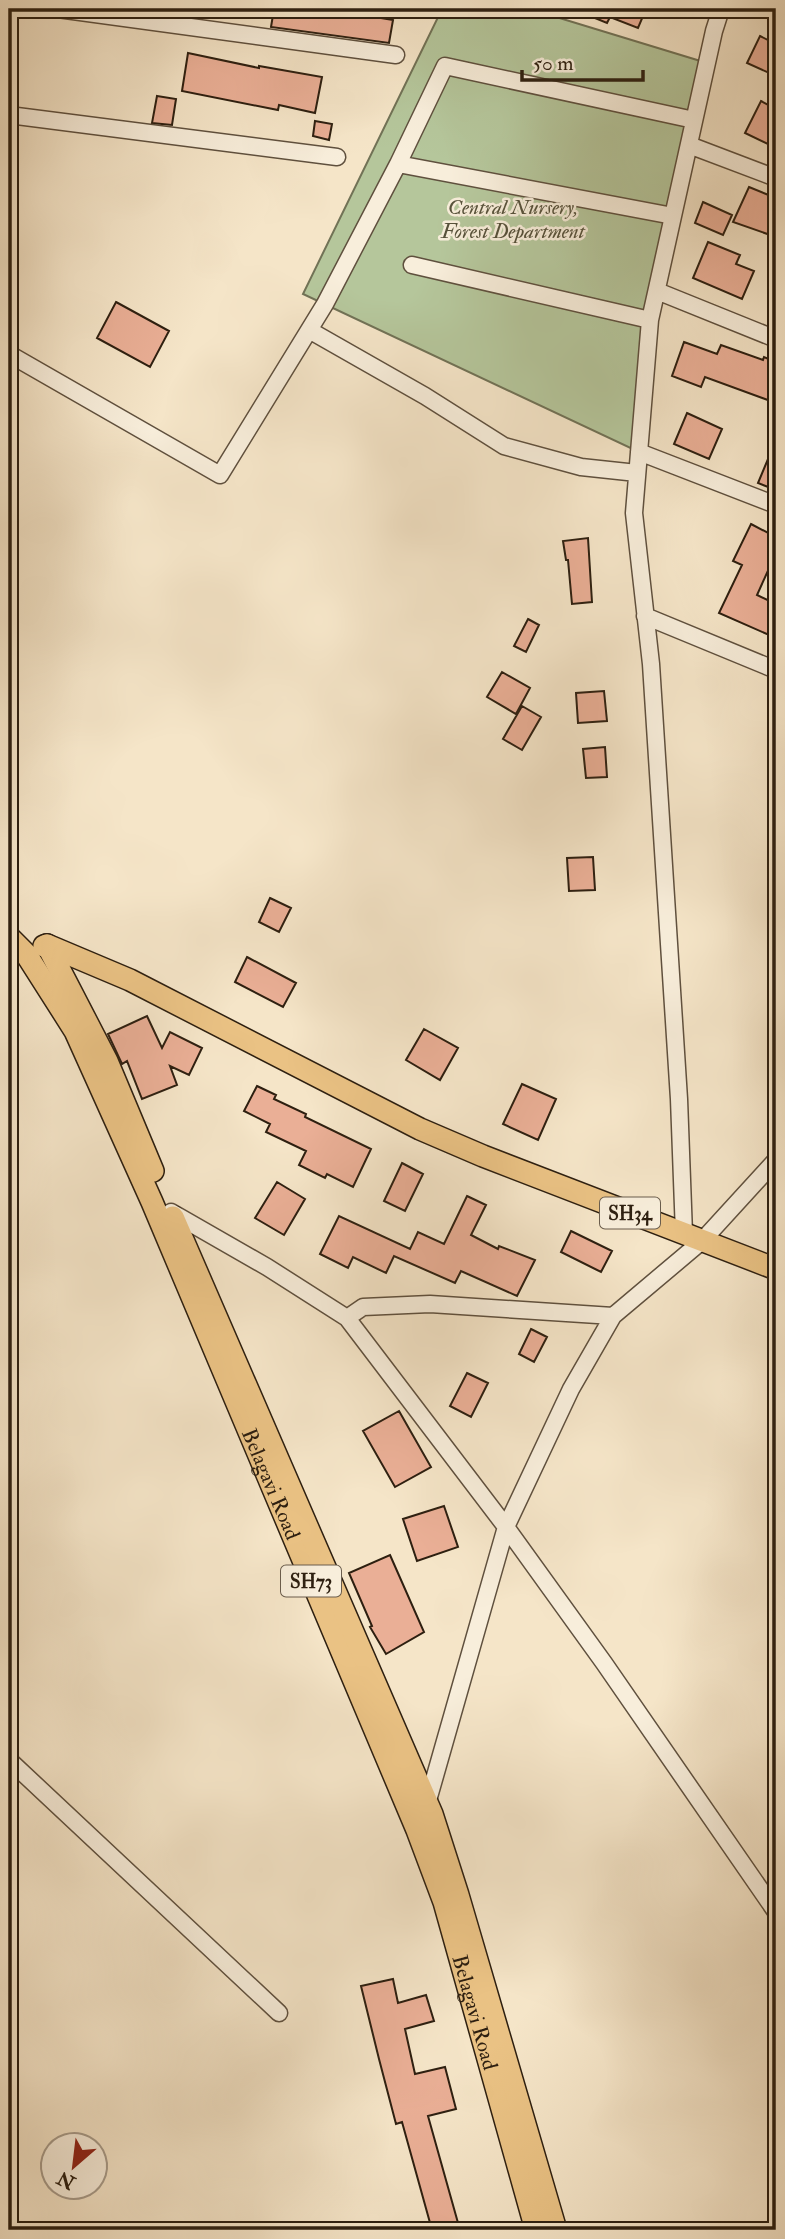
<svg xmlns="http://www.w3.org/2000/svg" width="785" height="2239" viewBox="0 0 785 2239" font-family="'IM FELL Double Pica',serif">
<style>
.green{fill:#b5c69b;stroke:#717256;stroke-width:2}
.building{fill:#eaaf96;stroke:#2d1f10;stroke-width:2}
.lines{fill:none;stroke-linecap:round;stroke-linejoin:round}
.minor-casing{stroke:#5f503e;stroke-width:19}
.major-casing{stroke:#2d1f10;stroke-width:24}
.minor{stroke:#f8eedb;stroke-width:16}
.major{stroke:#eac284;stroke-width:21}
.labels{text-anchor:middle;stroke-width:5;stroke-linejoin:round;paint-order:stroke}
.shield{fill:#f8eedb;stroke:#6a5d4d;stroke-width:2}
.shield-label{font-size:19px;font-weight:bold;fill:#2d1f10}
.park-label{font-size:21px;font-style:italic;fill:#56513a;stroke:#f8eedb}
.street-label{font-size:21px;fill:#2d1f10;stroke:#f8eedb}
</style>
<rect width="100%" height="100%" fill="#f5e5c8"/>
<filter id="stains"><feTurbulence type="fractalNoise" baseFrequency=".00286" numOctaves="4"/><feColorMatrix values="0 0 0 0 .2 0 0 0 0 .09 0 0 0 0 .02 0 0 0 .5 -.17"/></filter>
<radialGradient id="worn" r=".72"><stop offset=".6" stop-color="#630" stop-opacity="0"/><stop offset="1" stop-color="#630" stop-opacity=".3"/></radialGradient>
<path class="green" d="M442,9H530L707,63L650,320L639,452L303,294Z"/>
<path class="building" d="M174,9H202L200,18L173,14Z
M274,9H332L331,12L357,16V14L393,20L389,43L271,27Z
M573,9H646L638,28L610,17L607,23Z
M760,36L776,44V76L747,63Z
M188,53L259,68V66L322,77L315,113L279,105L278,110L182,91Z
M157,96L176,99L172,125L152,123Z
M761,101L776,109V148L745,133Z
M315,121L332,124L329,140L313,136Z
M749,187L776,198V237L733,222Z
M703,202L732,215L723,235L695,223Z
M708,242L740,255L736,264L754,271L742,299L693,278Z
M116,302L169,331L150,367L97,338Z
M684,342L717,354L721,345L763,360L764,357L776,362V403L705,377L701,387L672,376Z
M687,413L722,429L709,459L674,444Z
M776,440V490L758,483Z
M751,524L776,537V553L757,595L776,604V638L719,613L742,565L733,561Z
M588,538L592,602L572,604L568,560H566L563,541Z
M528,619L539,625L526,652L514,646Z
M502,672L530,688L516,714L487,697Z
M604,691L607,721L578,723L576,693Z
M522,706L541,717L522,750L503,739Z
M605,747L607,777L586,778L583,749Z
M593,857L595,890L569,891L567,858Z
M270,898L291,908L279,932L259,922Z
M247,957L296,983L283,1007L235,982Z
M147,1016L162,1048L170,1032L202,1048L189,1075L170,1066L177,1085L142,1099L127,1061L122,1064L108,1034Z
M424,1029L458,1048L440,1080L406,1060Z
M522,1084L556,1099L538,1140L503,1124Z
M257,1086L276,1095L274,1099L306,1114L305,1117L371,1149L353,1187L327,1174L325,1178L299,1165L306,1151L266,1132L270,1124L244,1111Z
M402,1163L423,1174L405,1211L384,1201Z
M277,1182L305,1199L284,1235L255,1218Z
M467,1196L486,1205L471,1235L498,1249L499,1246L535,1260L517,1296L461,1271L455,1283L394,1256L386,1273L353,1257L348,1268L320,1254L339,1216L410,1249L418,1232L444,1244Z
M571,1231L612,1251L601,1272L561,1252Z
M531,1329L547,1337L534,1362L519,1354Z
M467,1373L488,1383L471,1417L450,1406Z
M399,1411L431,1467L395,1487L363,1431Z
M444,1506L458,1547L417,1561L403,1519Z
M390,1555L424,1632L386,1654L370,1627L372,1626L349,1573Z
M393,1979L398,2003L426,1995L434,2021L405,2029L415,2074L445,2067L456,2109L428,2116L460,2230H432L402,2122L396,2124L379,2059L361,1986Z"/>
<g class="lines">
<g class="minor-casing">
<path id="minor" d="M58,9L396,55
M9,115L337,157
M689,145L776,178
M398,164L445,66L694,120
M412,265L650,320
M657,291L776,339
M309,330L425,396L504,446L581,467L637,473
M9,354L220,475L325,304L398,164L673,216
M639,452L776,505
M645,616L776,670
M171,1212L267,1267L347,1318L506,1527L604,1663L776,1912
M684,1234L679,1099L651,664L634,513L650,320L714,31L721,9
M347,1318L363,1307L430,1304L613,1316
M9,1760L279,2013
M427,1804L506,1527L571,1389L613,1316L702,1241L776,1160"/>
</g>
<g class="major-casing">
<g id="major">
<path id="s1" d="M9,937L26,954L75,1031L152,1202L417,1830L444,1902L536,2230"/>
<path d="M47,945L107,1061L153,1171"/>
<path d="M44,946L47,945L130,980L420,1129L483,1156L776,1269"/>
<path d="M173,1217L432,1814L458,1895L556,2230"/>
</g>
</g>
<use href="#minor" class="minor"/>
<use href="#major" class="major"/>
</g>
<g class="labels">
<g class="shield">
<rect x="600" y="1197.5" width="60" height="31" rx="5"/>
<rect x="281" y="1565.5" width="60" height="31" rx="5"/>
</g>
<g class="shield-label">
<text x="630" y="1220">SH34</text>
<text x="311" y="1588">SH73</text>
</g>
<g class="park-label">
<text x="513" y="214">Central Nursery,<tspan x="513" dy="24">Forest Department</tspan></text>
</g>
<g class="street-label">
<text dy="7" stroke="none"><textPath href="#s1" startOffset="609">Belagavi Road</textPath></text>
<text dy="7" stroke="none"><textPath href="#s1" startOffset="1176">Belagavi Road</textPath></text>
</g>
</g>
<rect width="785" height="2239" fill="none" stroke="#f5e5c8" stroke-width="35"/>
<rect x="10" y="10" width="764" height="2218" fill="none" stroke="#2d1f10" stroke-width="3.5"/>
<rect x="18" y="18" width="750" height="2204" fill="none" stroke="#2d1f10" stroke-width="2"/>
<g transform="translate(74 2166) rotate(208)"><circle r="33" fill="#f8eedb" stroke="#a79b8a" stroke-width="2"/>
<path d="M0-5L12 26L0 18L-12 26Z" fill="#8f2418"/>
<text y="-10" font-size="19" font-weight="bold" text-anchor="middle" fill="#2d1f10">N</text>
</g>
<path d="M522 70v10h121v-10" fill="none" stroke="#2d1f10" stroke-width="3.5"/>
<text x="533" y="70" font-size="21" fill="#2d1f10" stroke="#f8eedb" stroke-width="5" paint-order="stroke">50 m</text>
<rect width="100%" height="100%" filter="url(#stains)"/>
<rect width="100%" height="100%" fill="url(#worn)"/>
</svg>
